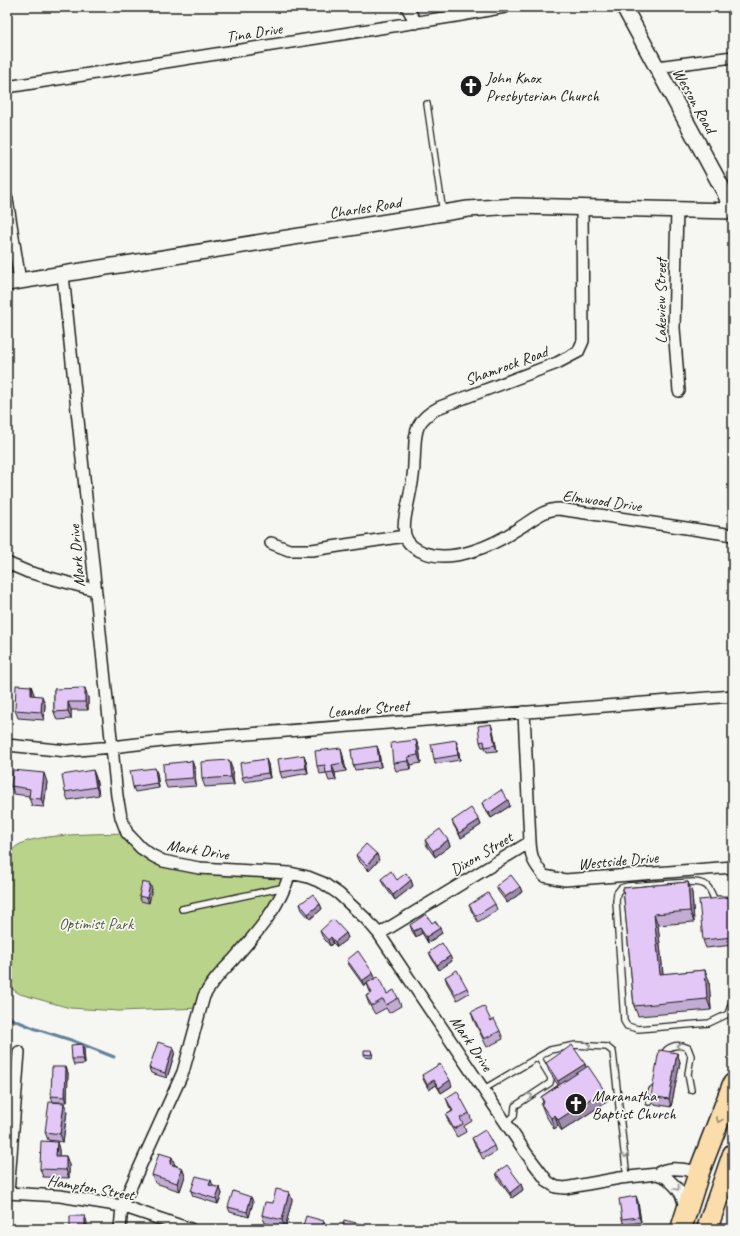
<svg xmlns="http://www.w3.org/2000/svg" width="740" height="1236" viewBox="0 0 740 1236" font-family="Caveat,sans-serif">
<style>
.green{fill:#b9d38a;stroke:#6a7853}
.lines{fill:none;stroke-linecap:round;stroke-linejoin:round}
.stream{stroke:#628099;stroke-width:3}
.lane-casing{stroke:#1c1c1c;stroke-width:8}
.street-casing{stroke:#1c1c1c;stroke-width:14}
.secondary-casing{stroke:#1c1c1c;stroke-width:18}
.highway-casing{stroke:#1c1c1c;stroke-width:23}
.lane{stroke:#f6f6f2;stroke-width:5.5}
.street{stroke:#f6f6f2;stroke-width:11}
.secondary{stroke:#f6f6f2;stroke-width:15}
.highway{stroke:#fbddab;stroke-width:20}
.wall{fill:#c3acd4;stroke:#1c1c1c}
.shaded-wall{fill:#9f8cad;stroke:#1c1c1c}
.building{fill:#e3c8f7;stroke:#1c1c1c}
.oneway{stroke:#949492}
.oneway2{stroke:#97866b}
.labels{text-anchor:middle;stroke-width:3.5;stroke-linejoin:round;paint-order:stroke}
.street-label{font-size:16px;fill:#1c1c1c;stroke:#f6f6f2}
.poi-label{font-size:16px;fill:#1c1c1c;stroke:#f6f6f2;text-anchor:start}
.park-label{font-size:16px;fill:#535c42;stroke:#f6f6f2}
</style>
<rect width="100%" height="100%" fill="#f6f6f2"/>
<filter id="ink" filterUnits="userSpaceOnUse"><feTurbulence type="fractalNoise" baseFrequency=".025" numOctaves="2"/><feDisplacementMap in="SourceGraphic" scale="8" xChannelSelector="R" yChannelSelector="G"/><feConvolveMatrix kernelMatrix="1 2 1 2 8 2 1 2 1" color-interpolation-filters="sRGB"/></filter>
<g filter="url(#ink)">
<path class="green" d="M127,833L163,861L290,873L286,887L201,1008L119,1011L70,1008L20,994L7,986V858C10,854 13,848 17,846C33,833 104,834 127,833Z"/>
<g class="lines">
<path class="stream" d="M7,1017L36,1029L71,1040L114,1057"/>
<g class="lane-casing">
<path id="lane" d="M427,104L443,213
M733,900L714,899C709,886 707,883 693,882L628,886L621,888L617,893L616,901L624,1021L627,1026L638,1029L709,1023L728,1014L733,1016
M182,909L285,887
M728,1014L733,999
M662,1057C666,1046 677,1043 688,1048L691,1056L688,1074L691,1090
M484,1089L550,1050L576,1045L607,1047L613,1052L627,1178
M649,1102L652,1090
M506,1123L514,1116L515,1106L550,1083L551,1078L538,1057"/>
</g>
<g class="street-casing">
<path id="street" d="M407,7L416,23
M657,67L733,57
M7,87L456,16L505,7
M7,199L20,281
M582,209L583,341L578,352L557,363L440,407C411,422 416,435 414,463C414,473 412,484 410,493C408,506 402,522 405,535C407,544 417,550 425,553C453,563 492,546 516,530C530,522 543,509 559,509L733,535
M677,210L674,328L679,391
M63,275C82,448 98,622 117,796L121,817L127,833L141,848L153,856L163,861L199,868L290,873L308,877L323,883L339,894L366,919L379,934L526,1153L548,1182L556,1187L565,1188L620,1178L657,1174L667,1178L676,1187L681,1194L686,1209
M271,543L289,550H312L405,536
M7,563L28,572L95,590
M7,745L67,751L112,747L171,740L733,696
M530,842C531,859 534,863 544,876L565,880L733,867
M379,934L530,842L524,712
M657,1174C668,1165 686,1170 699,1172
M7,1193L60,1196L122,1206L190,1229
M8,1193L19,1052
M120,1229L122,1206L183,1072L204,996C212,982 222,971 233,960C256,934 280,907 290,873"/>
</g>
<g class="secondary-casing">
<path id="secondary" d="M624,7L725,193L732,211
M7,283L468,209L516,206L733,211"/>
</g>
<g class="highway-casing">
<path id="highway" d="M681,1229L699,1172L733,1084
M707,1229L733,1154"/>
</g>
<use href="#lane" class="lane"/>
<use href="#street" class="street"/>
<use href="#secondary" class="secondary"/>
<use href="#highway" class="highway"/>
</g>
<path class="wall" d="M31,686L34,695L45,704L44,720L18,718L15,710Z
M54,689L88,697V710H71V719L57,720L54,712Z
M493,730L497,751L487,752L485,747H482L480,742Z
M416,740L419,748L421,763L411,765V769L396,771L393,763Z
M377,746L379,752L381,767L355,770L353,765Z
M458,746L460,760L435,764L434,759Z
M304,755L306,761L308,773L282,778L280,772Z
M343,756L346,771L335,773L336,780L329,781L326,773L320,774L317,766Z
M192,761L195,770L196,786L167,788L164,780Z
M268,764L270,778L244,782L242,777Z
M232,768L234,785L205,787L202,779Z
M93,770L96,778L99,795L68,800L65,792Z
M157,773L159,788L135,792L133,787Z
M47,782L44,807L32,806L29,798V796L14,794L11,786Z
M482,803L510,806L491,818L484,808Z
M479,820L481,825L461,838L454,826L452,821Z
M425,840H448L450,846L435,857L427,846Z
M356,855L379,860L369,871L358,860Z
M381,879L411,880L413,886L395,900L383,884Z
M688,882L692,893L694,922L658,925L663,974L705,970L709,981L711,1010L638,1016L634,1006L623,888Z
M496,886L520,887L522,892L507,903L498,891Z
M152,889L149,903L141,901L139,896Z
M733,897V945L706,948L703,940Z
M300,904H320L322,909L310,919L302,910Z
M495,904L497,910L478,922L471,910L469,905Z
M432,923L440,928L442,933L428,943L422,933L416,937L412,931L410,925Z
M320,931L346,933L348,938L337,947L333,943L330,946L322,936Z
M429,952L450,956L452,961L439,970L431,957Z
M347,960L373,973L375,978L387,994L398,998L401,1006L389,1013L386,1008L375,1014L369,1004L366,996L371,994L367,984L364,986L349,965Z
M445,977L467,988L469,993L457,1000L447,983Z
M471,1012L491,1021L500,1031L503,1039L487,1047L474,1021Z
M82,1044L84,1049L85,1064L74,1065L72,1059Z
M173,1047L175,1052L167,1078L151,1073L149,1068Z
M372,1050L373,1053L372,1058L365,1057L364,1054Z
M677,1053L680,1062L671,1107L654,1104L651,1096Z
M546,1063L585,1064L586,1067L608,1101L562,1131L558,1126L554,1129L545,1114L541,1104L543,1102L541,1097L558,1085L549,1071Z
M66,1067L68,1073L67,1102H53L51,1096Z
M422,1075L452,1086L441,1093L436,1085L429,1090L424,1081Z
M446,1098L469,1113L472,1121L464,1126L466,1132L457,1137L449,1123L446,1115L452,1111L449,1106Z
M67,1111L63,1142L48,1140L45,1132Z
M472,1138L494,1146L496,1152L483,1159L474,1143Z
M57,1142L59,1150V1156H66L69,1165V1178L43,1177L40,1169Z
M175,1165L182,1168L185,1176L180,1191L155,1183L152,1175Z
M496,1173L521,1184L523,1190L512,1198L498,1179Z
M213,1186L220,1188L222,1194L218,1204L193,1196L191,1191Z
M289,1192L292,1200L285,1228L265,1223L262,1215L273,1203Z
M636,1196L638,1202L641,1222L624,1225L622,1219Z
M251,1197L253,1202L249,1217L230,1212L228,1207Z"/>
<path class="shaded-wall" d="M31,686L34,694V703L31,695Z
M85,688L88,697V710L85,702Z
M42,696L45,704L44,720L41,712Z
M68,702L71,710V719L68,711Z
M491,724L493,730L497,751L495,745Z
M416,740L419,748L421,763L418,755Z
M456,740L458,746L460,760L458,755Z
M377,746L379,752L381,767L379,761Z
M341,748L343,756L346,771L343,763Z
M304,755L306,761L308,773L306,768Z
M408,757L411,765V769L408,761Z
M266,759L268,764L270,778L268,773Z
M229,760L232,768L234,785L231,777Z
M192,761L195,770L196,786L193,778Z
M332,765L335,773L336,780L333,772Z
M155,768L157,773L159,788L157,783Z
M93,770L96,778L99,795L96,787Z
M44,773L47,782L44,807L41,799Z
M508,800L510,806L491,818L489,813Z
M479,820L481,825L461,838L459,833Z
M448,840L450,846L435,857L433,851Z
M377,854L379,860L369,871L367,865Z
M411,880L413,886L395,900L393,895Z
M688,882L692,893L694,922L690,911Z
M150,884L152,889L149,903L147,898Z
M520,887L522,892L507,903L505,897Z
M320,904L322,909L310,919L308,914Z
M730,909L733,917V937Z
M654,914L658,925L664,985L660,974Z
M420,928L422,933L416,937L414,931Z
M440,928L442,933L428,943L426,937Z
M346,933L348,938L337,947L335,942Z
M331,937L333,943L330,946L328,940Z
M450,956L452,961L439,970L437,965Z
M705,970L709,981L711,1010L707,999Z
M373,973L375,978L364,986L362,981Z
M82,1044L84,1049L85,1064L83,1059Z
M173,1047L175,1052L167,1078L165,1073Z
M677,1053L680,1062L671,1107L669,1099Z
M585,1064L587,1072L561,1089L558,1081Z
M66,1067L68,1073L67,1102L65,1097Z
M434,1080L436,1085L429,1090L427,1084Z
M450,1080L452,1086L441,1093L439,1088Z
M604,1090L608,1101L562,1131L558,1120Z
M64,1103L67,1111L63,1142L60,1134Z
M555,1115L558,1126L554,1129L551,1118Z
M57,1142L59,1150V1164L56,1156Z
M66,1156L69,1165V1178L66,1170Z
M172,1157L175,1165L170,1164Z
M182,1168L185,1176L180,1191L177,1183Z
M211,1180L213,1186L211,1190L209,1185Z
M521,1184L523,1190L512,1198L510,1193Z
M220,1188L222,1194L218,1204L216,1199Z
M289,1192L292,1200L285,1228L282,1220Z
M636,1196L638,1202L641,1222L639,1217Z
M251,1197L253,1202L249,1217L247,1212Z
M85,1216L87,1222V1229H85Z
M324,1221L326,1226L323,1225Z"/>
<path class="building" d="M16,685L31,686V695L42,696L41,712L15,710Z
M85,688V702H68V711L54,712V689Z
M491,724L495,745L485,747L484,741L480,742L478,726Z
M416,740L418,755L408,757V761L393,763L391,743Z
M456,740L458,755L434,759L431,744Z
M377,746L379,761L353,765L351,750Z
M341,748L343,763L332,765L333,772L326,773L325,765L317,766L315,751Z
M304,755L306,768L280,772L278,759Z
M266,759L268,773L242,777L240,763Z
M229,760L231,777L202,779L201,762Z
M192,761L193,778L164,780L163,764Z
M155,768L157,783L133,787L130,771Z
M13,770L44,773L41,799L29,798L30,789L11,786Z
M93,770L96,787L65,792L62,775Z
M501,790L508,800L489,813L482,803Z
M471,808L479,820L459,833L452,821Z
M440,829L448,840L433,851L425,840Z
M366,844L377,854L367,865L356,855Z
M391,871L397,880L406,873L411,880L393,895L381,879Z
M511,875L520,887L505,897L496,886Z
M142,882L150,884L147,898L139,896Z
M688,882L690,911L654,914L660,974L705,970L707,999L634,1006L623,888Z
M488,893L495,904L476,916L469,905Z
M313,894L320,904L308,914L300,904Z
M733,897V909H730L733,937L703,940L699,900Z
M426,914L432,923L435,921L440,928L426,937L420,928L414,931L410,925Z
M333,919L346,933L335,942L331,937L328,940L320,931Z
M442,943L450,956L437,965L429,952Z
M358,951L373,973L362,981L347,960Z
M457,970L467,988L455,994L445,977Z
M378,977L387,994L394,990L398,998L386,1005L383,999L372,1006L366,996L372,993L367,983Z
M484,1006L491,1021L494,1019L500,1031L484,1039L471,1012Z
M158,1042L173,1047L165,1073L149,1068Z
M82,1044L83,1059H72L71,1045Z
M572,1045L585,1064L558,1081L546,1063Z
M364,1050H372L371,1055L364,1054Z
M659,1050L677,1053L669,1099L651,1096Z
M440,1064L450,1080L439,1088L434,1080L427,1084L422,1075Z
M588,1066L604,1090L558,1120L555,1115L551,1118L541,1104L544,1102L541,1097Z
M52,1067H66L65,1097L51,1096Z
M457,1091L469,1113L460,1118L463,1124L454,1129L446,1115L453,1111L446,1098Z
M49,1102L64,1103L60,1134L45,1132Z
M485,1130L494,1146L481,1153L472,1138Z
M41,1141L57,1142L56,1156H66V1170L40,1169Z
M159,1153L172,1157L170,1164L182,1168L177,1183L152,1175Z
M507,1165L521,1184L510,1193L496,1173Z
M196,1176L211,1180L209,1185L220,1188L216,1199L191,1191Z
M276,1189L289,1192L282,1220L262,1215L265,1202L273,1203Z
M233,1191L251,1197L247,1212L228,1207Z
M636,1196L639,1217L622,1219L619,1199Z
M70,1216H85V1229H70Z
M306,1216L324,1221L323,1225L329,1227V1229H302Z
M344,1220L373,1227L372,1229H342Z"/>
<defs><path id="oneway-chevron" d="M-2-3.5L2.5 0L-2 3.5" fill="none" stroke-width="1.6" stroke-linecap="round" stroke-linejoin="round"/></defs>
<g class="oneway">
<use href="#oneway-chevron" transform="translate(588 1046) rotate(3)"/>
<use href="#oneway-chevron" transform="translate(679 1046) rotate(-176)"/>
<use href="#oneway-chevron" transform="translate(530 1096) rotate(-33)"/>
<use href="#oneway-chevron" transform="translate(625 1155) rotate(84)"/>
<use href="#oneway-chevron" transform="translate(677 1188) rotate(52)"/>
</g>
<use class="oneway2" href="#oneway-chevron" transform="translate(719 1120) rotate(111)"/>
</g>
<defs>
<g id="church-disc" transform="scale(1.15)"><circle r="9.5" fill="#1c1c1c" stroke="#f6f6f2"/><path d="M-1.2-6h2.4v3.5h3.3v2.4h-3.3V6h-2.4V-.1h-3.3v-2.4h3.3Z" fill="#fff"/></g>
</defs>
<g fill-rule="evenodd">
<use href="#church-disc" x="471" y="86"/>
<use href="#church-disc" x="576" y="1104"/>
</g>
<g class="labels">
<g class="street-label">
<text transform="translate(254 32) rotate(-9)" y="6">Tina Drive</text>
<text transform="translate(695 100) rotate(61)" y="6">Wesson Road</text>
<text transform="translate(365 207) rotate(-9)" y="6">Charles Road</text>
<text transform="translate(660 301) rotate(-90)" y="6">Lakeview Street</text>
<text transform="translate(506 365) rotate(-20)" y="6">Shamrock Road</text>
<text transform="translate(602 500) rotate(8)" y="6">Elmwood Drive</text>
<text transform="translate(76 556) rotate(-95)" y="6">Mark Drive</text>
<text transform="translate(368 708) rotate(-5)" y="6">Leander Street</text>
<text transform="translate(198 849) rotate(9)" y="6">Mark Drive</text>
<text transform="translate(481 853) rotate(-31)" y="6">Dixon Street</text>
<text transform="translate(618 860) rotate(-5)" y="6">Westside Drive</text>
<text transform="translate(472 1043) rotate(56)" y="6">Mark Drive</text>
<text transform="translate(91 1187) rotate(10)" y="6">Hampton Street</text>
</g>
<g class="poi-label">
<text x="486" y="83">John Knox<tspan x="486" dy="18">Presbyterian Church</tspan></text>
<text x="592" y="1101">Maranatha<tspan x="592" dy="18">Baptist Church</tspan></text>
</g>
<g class="park-label">
<text x="96" y="929">Optimist Park</text>
</g>
</g>
<rect width="740" height="1236" fill="none" stroke="#f6f6f2" stroke-width="24"/>
<rect x="12" y="12" width="716" height="1212" fill="none" stroke="#1c1c1c" stroke-width="1.5" filter="url(#ink)"/>
</svg>
